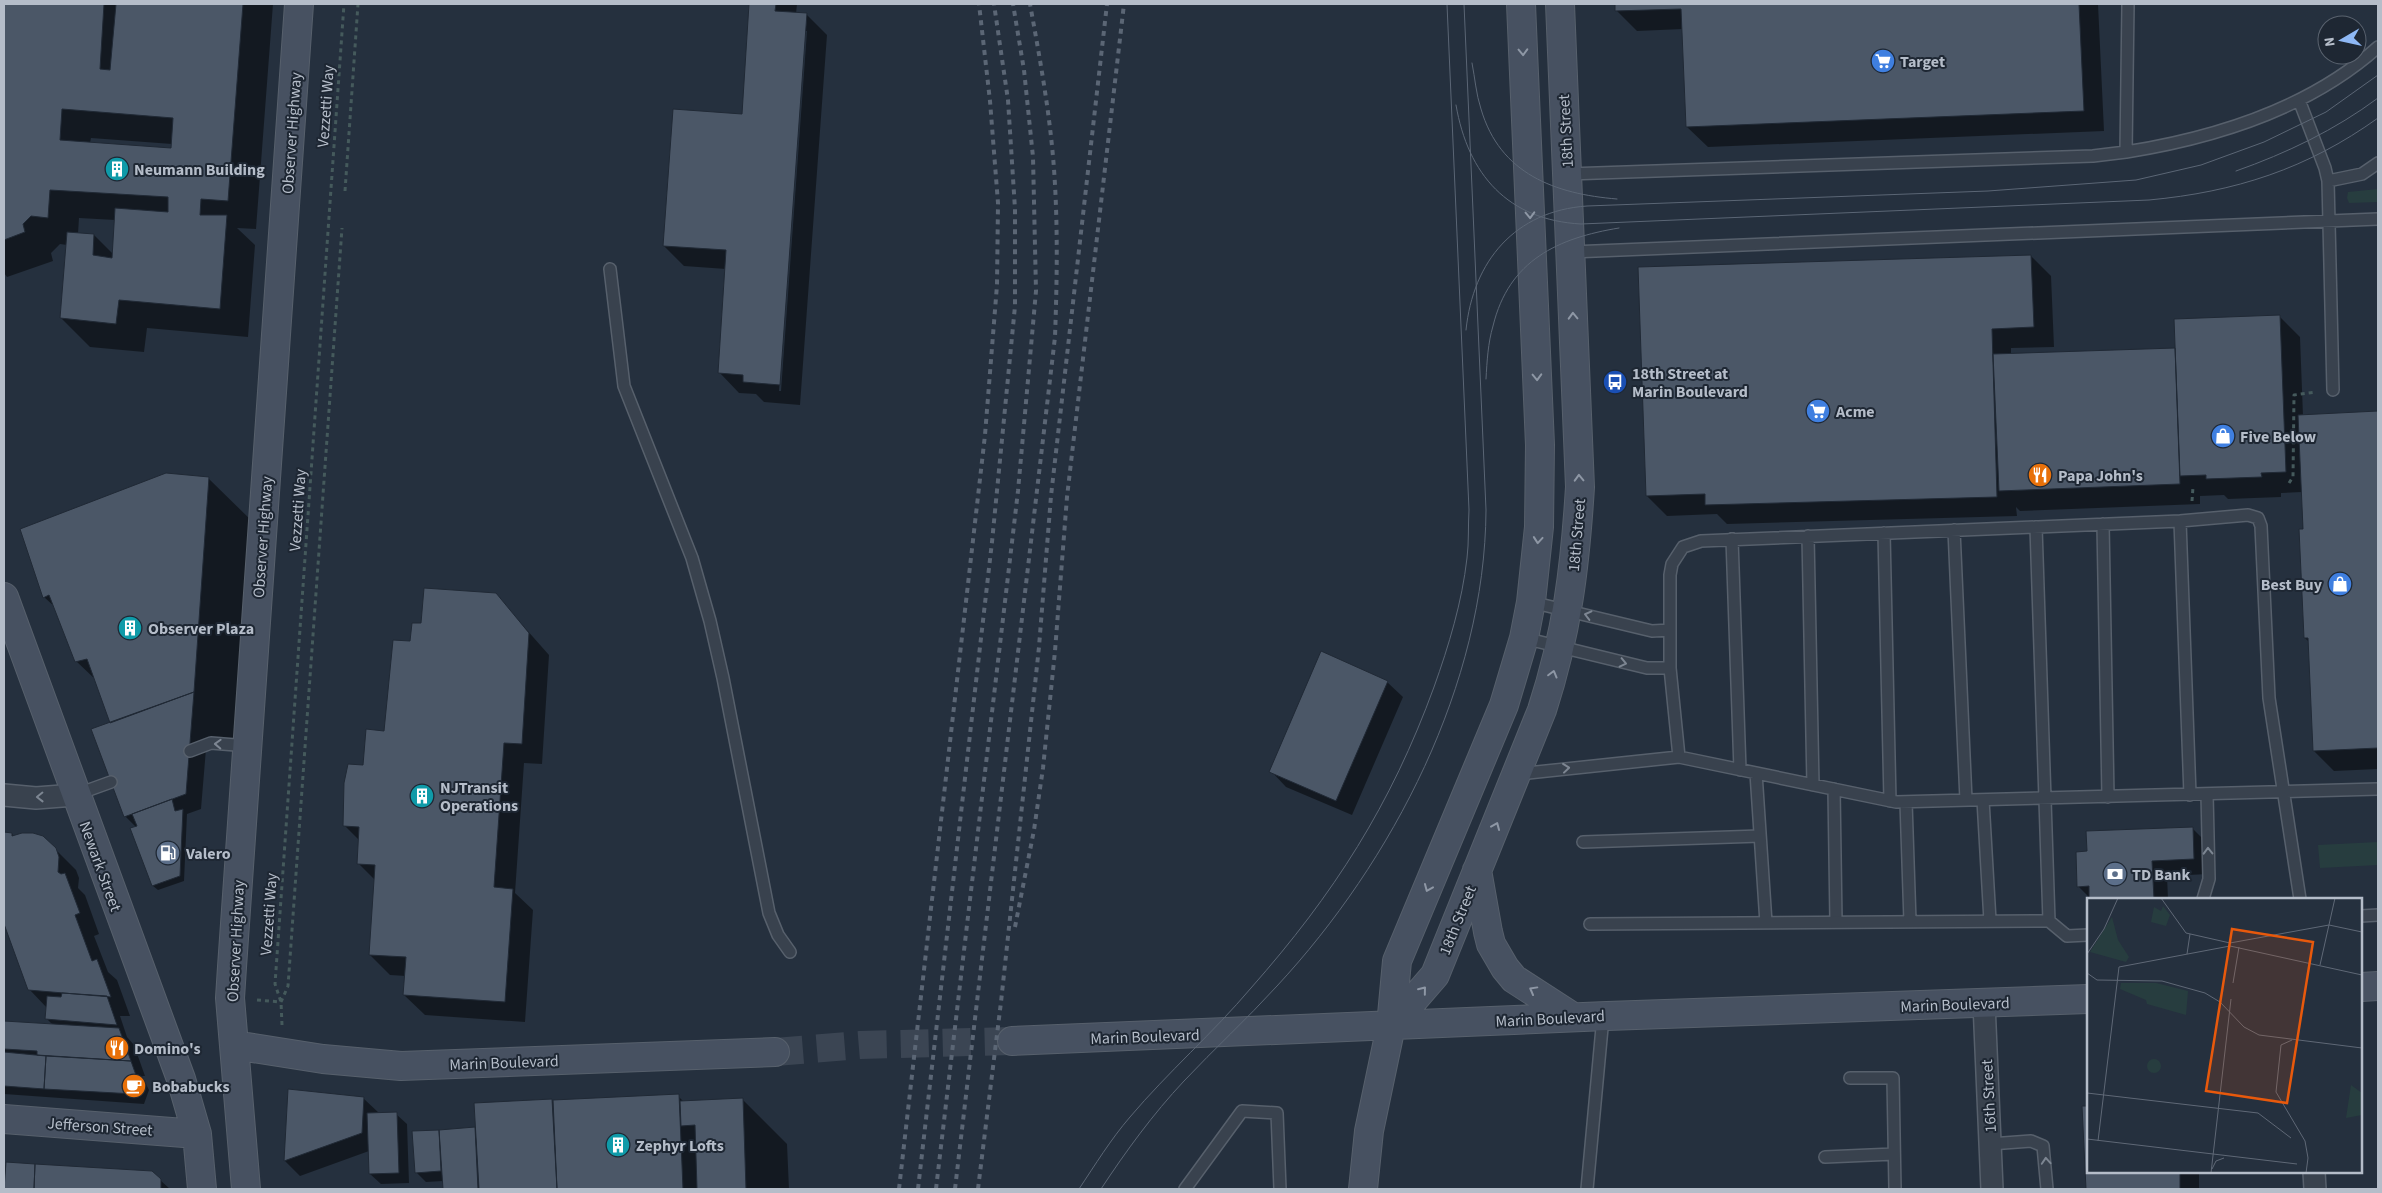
<svg xmlns="http://www.w3.org/2000/svg" width="2382" height="1193" viewBox="0 0 2382 1193" font-family="'Source Sans 3',sans-serif">
<style>
.green{fill:#273d3f}
.shadow{fill:#0007;fill-rule:evenodd}
.building{fill:#4b5767;stroke:#202935;fill-rule:evenodd}
.lines{fill:none;stroke-linecap:round;stroke-linejoin:round}
.secondary-tunnel{stroke:#3b4553;stroke-width:28;stroke-dasharray:28 14;stroke-linecap:butt}
.lane-casing{stroke:#57606c;stroke-width:14}
.street-casing{stroke:#57606c;stroke-width:24}
.secondary-casing{stroke:#57606c;stroke-width:30}
.path{stroke:#455a5c;stroke-width:3;stroke-dasharray:4 4;stroke-linecap:butt}
.lane{stroke:#39424e;stroke-width:11}
.street{stroke:#39424e;stroke-width:21}
.secondary{stroke:#475161;stroke-width:28}
.tram{stroke:#5b6675;stroke-width:1}
.rail{stroke:#5b6675;stroke-width:4;stroke-dasharray:5 5;stroke-linecap:butt}
.oneway{stroke:#8e97a5}
.oneway2{stroke:#7d8692}
.labels{text-anchor:middle;stroke-width:4;stroke-linejoin:round;paint-order:stroke}
.poi-label{font-size:16px;font-weight:bold;fill:#b5bdc9;stroke:#1e2733;text-anchor:start}
.street-label{font-size:16px;fill:#b5bdc9;stroke:#1e2733}
.inset-road{fill:none;stroke:#5f6876;stroke-width:1}
.view{fill:#e8590c;fill-opacity:0.15;stroke:#e8590c;stroke-width:2.5}
.inset-edge{fill:none;stroke:#b5bdc9;stroke-width:2.5}
</style>
<rect width="100%" height="100%" fill="#25303e"/>
<path class="green" d="M2378,189V202L2349,203L2347,198L2348,192Z
M2378,842V865L2320,868L2318,845Z"/>
<path class="shadow" d="M4,4H273L256,229L237,228L255,245L248,337L147,328L144,352L90,347L61,318L67,245L60,244L51,253L53,261L7,277L4,273ZM91,138L172,144V149L90,143ZM79,218L115,220L113,254L94,235L78,234Z
M751,4H797L796,14H806L827,35L800,405L764,402L756,394L739,393L719,372L726,269L684,266L664,246L743,116ZM804,31H807L781,391H779Z
M1616,4H2098L2104,131L1708,147L1687,127L1683,29L1637,31L1617,11Z
M2031,256L2051,276L2054,347L2011,348V355L2177,349L2280,317L2300,337L2303,416L2378,413V769L2334,771L2314,751L2309,642L2305,638L2302,492L2281,493V497L2228,499L2224,495L2200,496V504L2020,511L2016,507L2017,516L1727,524L1717,514L1667,516L1647,496Z
M208,478L254,523L239,737L206,749L201,809L187,814L184,881L158,890L153,886L136,827L125,816L92,730L112,723L97,681L76,661L56,608L44,597Z
M495,594L549,655L542,764L524,763L515,893L533,910L525,1022L425,1015L404,995L406,976L390,975L370,955L375,880L358,863L360,841L344,825L365,766L385,732L411,642L423,625Z
M1387,682L1403,697L1352,815L1286,787L1271,771Z
M2192,828L2208,844L2209,874L2167,876L2168,899H2091L2078,886L2089,853Z
M4,834H12L15,837H43L76,870L79,878L78,888L85,895L99,934L94,936L108,972L117,980L130,1016H120L127,1037L134,1045L145,1076H142L149,1090L144,1104L4,1094V1022L53,1025L46,1018L47,1008L29,989L6,928H4Z
M289,1091L363,1098L379,1113L396,1114L407,1124L409,1183L381,1184L370,1174L369,1151L300,1176L285,1161Z
M678,1096L684,1102L742,1099L787,1144L789,1189H444L443,1181L426,1182L416,1172L413,1132L474,1129L477,1132L552,1101L555,1104Z
M2084,1107H2088V1172H2199V1189H2087Z
M4,1165L160,1180L170,1189H4Z"/>
<path class="building" d="M4,4H104L100,69L110,70L116,4H243L228,201L201,199L200,215H227L220,309L119,300L116,324L60,318L67,232L94,234L93,255L112,258L115,208L168,212V197L50,190L48,218L31,216L23,224L25,232L4,240ZM62,109L173,118L171,148L60,140Z
M749,4H776L775,11L807,13L780,385L743,382V375L718,373L726,250L663,246L673,109L742,114Z
M1615,4H2079L2084,111L1686,127L1681,9L1615,11Z
M2031,255L2034,327L1992,329L1997,497L1705,505V494L1646,496L1638,267Z
M2280,315L2286,472L2261,473L2262,477L2206,479V475L2180,476L2174,319Z
M2175,348L2180,484L1999,491L1993,354Z
M2378,411V748L2313,751L2308,638H2304L2299,529H2303L2298,415Z
M166,473L209,477L194,692L110,723L87,659L75,662L49,595L43,598L20,529Z
M424,588L496,593L529,633L522,744L504,743L494,887L513,889L505,1002L403,995L406,957L369,955L375,865L357,864L359,827L343,826L344,783L348,764L363,765L366,729L384,731L393,640L410,641L412,623H421Z
M1321,651L1388,681L1336,801L1269,772Z
M194,692L186,794L124,817L91,729Z
M172,799L175,811L183,809L180,876L152,886L130,828L137,826L132,814Z
M2193,827L2194,859L2152,861L2154,899H2089V886L2077,887L2076,852L2087,851L2086,831Z
M4,832L12,833V836L22,833H33L43,836L56,848L59,857L58,872L61,874L65,873L80,913L75,915L92,961L97,959L111,997L28,990L4,924Z
M62,993L107,996L117,1025L45,1019L47,996L61,997Z
M4,1021L119,1028L131,1061L37,1055V1051L4,1049Z
M4,1052L46,1056L44,1089L4,1086Z
M46,1056L131,1061L137,1078L140,1079L134,1094L44,1089Z
M288,1089L364,1097L362,1133L284,1161Z
M679,1094L683,1189H557L553,1100Z
M743,1098L746,1189H697L695,1125L681,1126L680,1101Z
M552,1099L557,1189H479L474,1103Z
M2082,1106H2088V1172H2180V1189H2086Z
M397,1112L399,1173L369,1174L367,1113Z
M475,1127L478,1189H443L439,1130Z
M439,1130L441,1171L415,1173L412,1131Z
M6,1162L35,1164L34,1189H4Z
M35,1164L152,1171L161,1179V1189H34Z"/>
<g class="lines">
<path class="secondary-tunnel" d="M775,1052L860,1045L1012,1041"/>
<g class="lane-casing">
<path id="lane" d="M2299,100L2325,168L2328,181L2333,390
M2126,152C2214,138 2310,108 2378,47
M1568,174L2093,156L2126,152L2128,4
M2328,181L2362,174L2378,163
M1571,252L2378,219
M610,269L624,386L692,558L710,621L723,678L769,913L778,935L790,952
M2180,521L2190,795
M2103,524L2108,797
M2036,527L2049,921
M1954,530L1966,800
M1884,533L1890,801
M1808,536L1813,785
M1732,539L1740,770
M1531,602L1652,631L1670,630
M1524,638L1647,668H1670
M190,751L211,743L248,746
M1756,773L1766,923
M1518,774L1679,757
M1834,789L1836,922
M75,795L111,782
M1983,800L1990,921
M1906,802L1910,922
M1583,842L1760,836
M2203,899L2209,879L2207,794
M2300,899L2269,698L2261,526L2258,518L2248,515L2180,521L1701,541L1683,547L1672,564L1670,575V668L1679,757L1896,802L2378,789
M2361,916L2378,915
M1590,924L2049,921L2067,936L2088,935
M1850,1078H1893L1895,1189
M1990,1144L2031,1141L2043,1146L2047,1189
M1825,1157L1894,1154
M1185,1189L1242,1111L1277,1113L1280,1189
M1587,1189L1603,1017"/>
</g>
<g class="street-casing">
<path id="street" d="M4,795L36,798L75,795
M1984,1003L1992,1189
M2314,1172L2315,1189"/>
</g>
<g class="secondary-casing">
<path id="secondary" d="M4,597L181,1079L197,1134L202,1189
M1477,870L1488,932L1491,944L1505,968L1514,979L1573,1017
M2361,987L2378,986
M1391,1026L1435,975L1542,710C1567,633 1575,568 1580,487L1560,4
M1012,1041L1607,1016L2088,999
M234,1045L323,1059L401,1066L775,1052
M4,1119L197,1134
M246,1189L230,998L232,967L299,4
M1363,1189L1369,1131L1391,1026L1397,961L1504,705L1524,638L1531,602L1539,527L1540,445L1521,4"/>
</g>
<path class="path" d="M345,191L358,4
M2289,483L2293,477L2294,395L2316,392
M2192,501L2193,487
M257,1000L281,1002
M281,1002L288,986L342,228
M282,1025L281,1002L275,984L344,4"/>
<use href="#lane" class="lane"/>
<use href="#street" class="street"/>
<use href="#secondary" class="secondary"/>
<path class="tram" d="M1472,63C1475,78 1476,94 1481,109C1500,174 1555,194 1617,199
M1456,105C1468,175 1508,220 1581,224L2149,200C2235,192 2307,169 2378,118
M2236,171C2287,153 2335,130 2378,98
M1466,330C1473,261 1515,211 1587,206L1988,191L2136,180L2201,165L2264,142L2326,112L2378,75
M1486,379C1487,361 1488,343 1493,326C1509,260 1558,238 1619,228
M1079,1189C1095,1165 1111,1139 1130,1117C1168,1072 1213,1033 1251,988C1334,894 1391,805 1434,687C1449,645 1462,602 1467,558C1469,542 1468,526 1469,510L1447,4
M1101,1189C1126,1151 1153,1114 1184,1081C1214,1049 1247,1019 1277,986C1393,861 1485,684 1486,510L1464,4"/>
<path class="rail" d="M1015,927L1034,830L1043,768L1055,651L1067,497L1124,4
M899,1189L985,435L997,285L998,203L990,101L979,4
M918,1189L992,542L1015,306V209L1008,100L994,4
M936,1189L1018,491L1036,291L1033,157L1024,70L1013,4
M955,1189L1055,337C1057,281 1058,225 1054,169C1050,114 1040,59 1030,4
M978,1189L1001,1002L1039,647L1051,496L1107,4"/>
</g>
<defs><path id="oneway-chevron" d="M-2-3.5L2.5 0L-2 3.5" fill="none" stroke-width="1.6" stroke-linecap="round" stroke-linejoin="round" transform="scale(1.25)"/></defs>
<g class="oneway">
<use href="#oneway-chevron" transform="translate(1523 52) rotate(88)"/>
<use href="#oneway-chevron" transform="translate(1530 215) rotate(88)"/>
<use href="#oneway-chevron" transform="translate(1573 316) rotate(-92)"/>
<use href="#oneway-chevron" transform="translate(1537 377) rotate(88)"/>
<use href="#oneway-chevron" transform="translate(1579 478) rotate(-92)"/>
<use href="#oneway-chevron" transform="translate(1538 540) rotate(95)"/>
<use href="#oneway-chevron" transform="translate(1553 674) rotate(-75)"/>
<use href="#oneway-chevron" transform="translate(1496 826) rotate(-67)"/>
<use href="#oneway-chevron" transform="translate(1428 888) rotate(113)"/>
<use href="#oneway-chevron" transform="translate(1423 990) rotate(-51)"/>
<use href="#oneway-chevron" transform="translate(1533 990) rotate(-151)"/>
</g>
<g class="oneway2">
<use href="#oneway-chevron" transform="translate(1588 615) rotate(-166)"/>
<use href="#oneway-chevron" transform="translate(1623 663) rotate(13)"/>
<use href="#oneway-chevron" transform="translate(218 744) rotate(-178)"/>
<use href="#oneway-chevron" transform="translate(1566 768) rotate(-6)"/>
<use href="#oneway-chevron" transform="translate(40 797) rotate(179)"/>
<use href="#oneway-chevron" transform="translate(2208 851) rotate(-91)"/>
<use href="#oneway-chevron" transform="translate(2046 1161) rotate(-94)"/>
</g>
<defs>
<g id="supermarket-disc" transform="scale(1.25)"><circle r="9.5" fill="#3f7fe0" stroke="#1e2733"/><path d="M-6-5.5h2.5l.6 2H6L4.5 2H-2.5L-4.4-4H-6ZM-1.5 3.2a1.3 1.3 0 1 0 .1 0ZM3 3.2a1.3 1.3 0 1 0 .1 0Z" fill="#fff"/></g>
<g id="building-disc" transform="scale(1.25)"><circle r="9.5" fill="#0f9aa8" stroke="#1e2733"/><path d="M-4-6H4V6H1V3H-1V6H-4ZM-2.5-4.3h1.7v1.8h-1.7ZM.8-4.3h1.7v1.8H.8ZM-2.5-1h1.7V.8h-1.7ZM.8-1h1.7V.8H.8Z" fill="#fff"/></g>
<g id="bus-disc" transform="scale(1.25)"><circle r="9.5" fill="#1a4fb4" stroke="#1e2733"/><path d="M-5-6H5V4H4V6H2V4H-2V6H-4V4H-5ZM-3.5-4V0h7V-4ZM-3.5 1.2v1.5H-2V1.2ZM2 1.2v1.5H3.5V1.2Z" fill="#fff"/></g>
<g id="shop-disc" transform="scale(1.25)"><circle r="9.5" fill="#3f7fe0" stroke="#1e2733"/><path d="M-5-2.5h2.3a2.7 3.5 0 0 1 5.4 0H5L5.5 6h-11ZM-1.5-2.5h3a1.5 2.3 0 0 0-3 0Z" fill="#fff"/></g>
<g id="restaurant-disc" transform="scale(1.25)"><circle r="9.5" fill="#e8710a" stroke="#1e2733"/><path d="M-5-6h1v4h1v-4h1v4h1v-4h1v5L-1.5 .5V6h-2V.5L-5-1ZM5-6V6H3V1.5H1.5Q1.5-4 5-6Z" fill="#fff"/></g>
<g id="fuel-disc" transform="scale(1.25)"><circle r="9.5" fill="#5c6f8a" stroke="#1e2733"/><path d="M-5.5-6h7V0h2V4h1.3V-2.5L3-4.5l.8-.8L6-3V5H2.5V1h-1V6h-7ZM-4.2-4.7v3.2H.2V-4.7Z" fill="#fff"/></g>
<g id="bank-disc" transform="scale(1.25)"><circle r="9.5" fill="#5c6f8a" stroke="#1e2733"/><path d="M-6-4H6V4H-6ZM0-2.3a2.3 2.3 0 1 0 0 4.6a2.3 2.3 0 1 0 0-4.6Z" fill="#fff"/></g>
<g id="cafe-disc" transform="scale(1.25)"><circle r="9.5" fill="#e8710a" stroke="#1e2733"/><path d="M-5.5-4.5H6V0H3Q3 3.5 0 3.5H-2.5Q-5.5 3.5-5.5 0ZM3-3.2v2h1.7v-2ZM-6 4.5H4V6H-6Z" fill="#fff"/></g>
</defs>
<g fill-rule="evenodd">
<use href="#supermarket-disc" x="1883" y="61"/>
<use href="#building-disc" x="117" y="169"/>
<use href="#bus-disc" x="1615" y="382"/>
<use href="#supermarket-disc" x="1818" y="411"/>
<use href="#shop-disc" x="2223" y="436"/>
<use href="#restaurant-disc" x="2040" y="475"/>
<use href="#shop-disc" x="2340" y="584"/>
<use href="#building-disc" x="130" y="628"/>
<use href="#building-disc" x="422" y="796"/>
<use href="#fuel-disc" x="168" y="853"/>
<use href="#bank-disc" x="2115" y="874"/>
<use href="#restaurant-disc" x="117" y="1048"/>
<use href="#cafe-disc" x="134" y="1086"/>
<use href="#building-disc" x="618" y="1145"/>
</g>
<g class="labels">
<g class="poi-label">
<text x="1900" y="67">Target</text>
<text x="134" y="175">Neumann Building</text>
<text x="1632" y="379">18th Street at<tspan x="1632" dy="18">Marin Boulevard</tspan></text>
<text x="1836" y="417">Acme</text>
<text x="2240" y="442">Five Below</text>
<text x="2058" y="481">Papa John's</text>
<text x="2322" y="590" text-anchor="end">Best Buy</text>
<text x="148" y="634">Observer Plaza</text>
<text x="440" y="793">NJTransit<tspan x="440" dy="18">Operations</tspan></text>
<text x="186" y="859">Valero</text>
<text x="2132" y="880">TD Bank</text>
<text x="134" y="1054">Domino's</text>
<text x="152" y="1092">Bobabucks</text>
<text x="636" y="1151">Zephyr Lofts</text>
</g>
<g class="street-label">
<text transform="translate(325 106) rotate(-86)" y="6">Vezzetti Way</text>
<text transform="translate(1565 131) rotate(-93)" y="6">18th Street</text>
<text transform="translate(291 133) rotate(-86)" y="6">Observer Highway</text>
<text transform="translate(297 510) rotate(-86)" y="6">Vezzetti Way</text>
<text transform="translate(1576 535) rotate(-85)" y="6">18th Street</text>
<text transform="translate(262 537) rotate(-86)" y="6">Observer Highway</text>
<text transform="translate(101 866) rotate(70)" y="6">Newark Street</text>
<text transform="translate(268 914) rotate(-86)" y="6">Vezzetti Way</text>
<text transform="translate(1457 920) rotate(-68)" y="6">18th Street</text>
<text transform="translate(235 941) rotate(-87)" y="6">Observer Highway</text>
<text transform="translate(1955 1004) rotate(-2)" y="6">Marin Boulevard</text>
<text transform="translate(1550 1018) rotate(-3)" y="6">Marin Boulevard</text>
<text transform="translate(1145 1036) rotate(-2)" y="6">Marin Boulevard</text>
<text transform="translate(504 1062) rotate(-2)" y="6">Marin Boulevard</text>
<text transform="translate(1988 1096) rotate(-93)" y="6">16th Street</text>
<text transform="translate(100 1126) rotate(4)" y="6">Jefferson Street</text>
</g>
</g>
<g transform="translate(2087 898)">
<rect width="275" height="275" fill="#25303e"/>
<path d="M76,8L83,17L79,28L64,24L67,9L74,13ZM25,19L31,42L42,59L39,64L3,54ZM34,85H69L101,93L99,117L60,106L59,102L33,91ZM60 168a7 7 0 1 1 14 0a7 7 0 1 1-14 0ZM264,187L275,195V217L259,220Z" fill="#273d3f"/>
<path class="inset-road" d="M74,0L99,35L143,45L242,27L275,34M0,56L17,31L31,0M100,56L103,36M233,67L248,0M0,75L10,82L75,83L118,95L133,104L157,129L172,137L275,150M146,85L152,49M205,142L194,147L189,194L218,243L221,260L219,275M0,195L171,215L204,240M0,241L210,266M11,243L32,69L143,48L275,77M125,271L129,263L137,260M124,275L144,101"/>
<path class="view" d="M145,31L226,44L200,205L119,193Z"/>
<rect width="275" height="275" class="inset-edge"/>
</g>
<rect width="2382" height="1193" fill="none" stroke="#b5bdc9" stroke-width="10"/>
<g transform="translate(2342 40) rotate(261)"><circle r="24" fill="#1e2733" stroke="#5a636f"/>
<path d="M0-4L9 19L0 12L-9 19Z" fill="#8eb8f5"/>
<text y="-8" font-size="14" font-weight="bold" text-anchor="middle" fill="#b5bdc9">N</text>
</g>
</svg>
